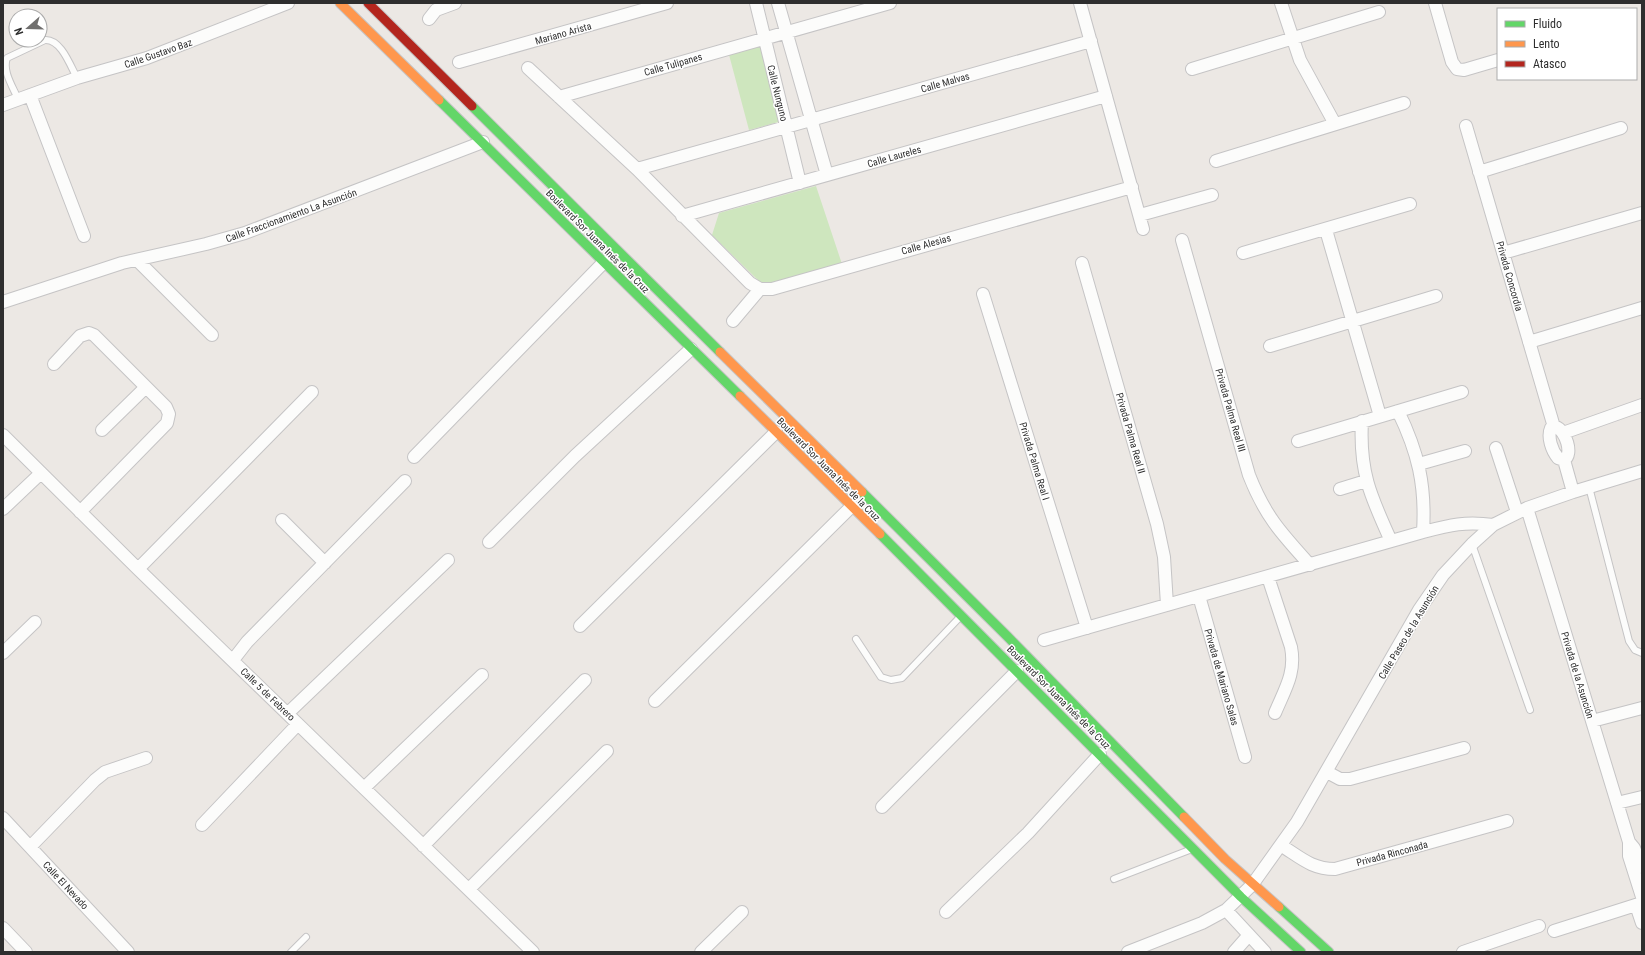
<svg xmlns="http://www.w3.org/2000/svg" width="1645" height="955" viewBox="0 0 1645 955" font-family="'Roboto Condensed',sans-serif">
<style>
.park{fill:#cee6be}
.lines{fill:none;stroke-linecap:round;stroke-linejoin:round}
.lane-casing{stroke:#c5c4c5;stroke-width:8}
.street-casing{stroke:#c5c4c5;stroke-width:14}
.fast-casing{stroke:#c5c4c5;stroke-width:11}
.slow-casing{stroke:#c5c4c5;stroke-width:11}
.jam-casing{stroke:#c5c4c5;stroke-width:11}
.lane{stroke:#fcfcfb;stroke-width:6}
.street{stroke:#fcfcfb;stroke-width:12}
.fast{stroke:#63d668;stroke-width:9}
.slow{stroke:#ff974d;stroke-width:9}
.jam{stroke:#b3261e;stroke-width:9}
.labels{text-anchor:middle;stroke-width:3;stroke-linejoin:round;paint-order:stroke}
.street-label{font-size:10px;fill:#2e2e2e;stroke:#fff}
</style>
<rect width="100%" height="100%" fill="#ece8e4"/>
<path class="park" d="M762,43L782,121L749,130L728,51Z
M816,186L842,264L764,286L712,235L719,213Z"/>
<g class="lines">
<g class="lane-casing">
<path id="lane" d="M18,99C13,87 2,71 7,58L45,40C61,39 70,65 77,78
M1589,487L1629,641L1635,650L1642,653
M1472,544L1530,710
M856,639L881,677L891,680L902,678L960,617
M1114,879L1192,849
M291,952L306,937"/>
</g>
<g class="street-casing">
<path id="street" d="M756,3L800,183
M778,3L827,175
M1080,3L1143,229
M1281,3L1300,60L1335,124
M1435,3L1452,62L1457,69L1464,70L1498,60
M429,19L436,10L455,3
M459,62L667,3
M528,68L637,169L750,283L760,289
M1192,69L1379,12
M30,95L84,236
M559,97L890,3
M3,105L77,78L147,58L288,3
M1466,126L1554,427
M1216,161L1404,103
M637,169L1091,41
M1479,172L1621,128
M1140,215L1212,195
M682,216L1106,96
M1326,230L1380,416
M1182,240L1249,475C1265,516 1281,533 1310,565
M1243,253L1410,204
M1503,253L1642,213
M137,260L212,335
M1082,263L1157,524L1164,557L1167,605
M983,294L1087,628
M3,302L122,263L206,244L245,233L483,142
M733,321L760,289H772L1132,187
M1529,342L1642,308
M1270,346L1436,296
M54,364L80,336L89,333L94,335L166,407L169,414L167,423L80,512
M1398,411C1418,452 1426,485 1423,532
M1362,421C1359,472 1371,497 1391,541
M1556,427C1565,430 1574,454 1564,460L1558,458C1552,451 1547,437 1551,428Z
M102,430L146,387
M1563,433L1642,405
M3,435L138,569L533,952
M1298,441L1462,392
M1496,448L1517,512
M414,457L604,262
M1564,460L1573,492
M1419,464L1465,451
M1340,489L1366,481
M1527,508L1629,842L1634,848L1642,867
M3,509L41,473
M282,520L325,563
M489,542L575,456L691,349
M138,569L312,392
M1268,577L1291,647C1296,673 1285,689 1275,713
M1199,596L1245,757
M580,626L776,432
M1044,640L1423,532C1450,525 1466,521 1493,525
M3,653L35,622
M233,660L247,642L405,481
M655,701L852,506
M288,713L448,560
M1592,721L1642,708
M1327,772L1340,779H1350L1464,748
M364,788L482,675
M1617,803L1642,797
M882,807L1017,671
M3,818L128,952
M202,825L298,724
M1629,842V856L1642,897
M423,846L585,680
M1282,846C1301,858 1312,869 1335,869L1507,821
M30,847L95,780L105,772L146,758
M469,889L607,751
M1636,905L1642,923
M1226,910L1265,952
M946,912L1028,833L1100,754
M3,928L26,952
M1554,931L1642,903
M701,952L742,912
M1128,952L1202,923L1226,910L1252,885L1297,822L1419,610L1443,575L1472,544L1493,525L1527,508L1573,492L1642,471
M1234,952L1249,935
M1463,952L1539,926"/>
</g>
<g class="fast-casing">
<path id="fast" d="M439,100L740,396
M472,106L720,352
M862,492L1007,636L1184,817
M880,534L1241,897L1301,952
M1279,907L1329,952"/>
</g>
<g class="slow-casing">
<path id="slow" d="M340,3L439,100
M720,352L862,492
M740,396L880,534
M1184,817L1225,859L1279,907"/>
</g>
<g class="jam-casing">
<path id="jam" d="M368,3L472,106"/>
</g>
<use href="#lane" class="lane"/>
<use href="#street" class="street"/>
<use href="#fast" class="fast"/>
<use href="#slow" class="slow"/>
<use href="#jam" class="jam"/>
</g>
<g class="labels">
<g class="street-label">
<text transform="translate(563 33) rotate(-16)" y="4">Mariano Arista</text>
<text transform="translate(158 53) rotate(-19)" y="4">Calle Gustavo Baz</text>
<text transform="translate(673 64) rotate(-16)" y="4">Calle Tulipanes</text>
<text transform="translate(945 82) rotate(-16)" y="4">Calle Malvas</text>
<text transform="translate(778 93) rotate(76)" y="4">Calle Nunguno</text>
<text transform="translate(894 156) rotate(-16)" y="4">Calle Laureles</text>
<text transform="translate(291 215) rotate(-20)" y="4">Calle Fraccionamiento La Asunción</text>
<text transform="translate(598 241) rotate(45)" y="4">Boulevard Sor Juana Inés de la Cruz</text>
<text transform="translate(926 244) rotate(-16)" y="4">Calle Alesias</text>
<text transform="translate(1510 276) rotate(74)" y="4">Privada Concordia</text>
<text transform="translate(1231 410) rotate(74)" y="4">Privada Palma Real III</text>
<text transform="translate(1131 433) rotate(74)" y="4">Privada Palma Real II</text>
<text transform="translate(1035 461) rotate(73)" y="4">Privada Palma Real I</text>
<text transform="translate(829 469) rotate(45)" y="4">Boulevard Sor Juana Inés de la Cruz</text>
<text transform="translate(1408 632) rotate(-59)" y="4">Calle Paseo de la Asunción</text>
<text transform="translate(1578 675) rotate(73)" y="4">Privada de la Asunción</text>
<text transform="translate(1222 677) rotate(74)" y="4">Privada de Mariano Salas</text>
<text transform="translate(268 694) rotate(44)" y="4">Calle 5 de Febrero</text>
<text transform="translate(1059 697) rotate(45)" y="4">Boulevard Sor Juana Inés de la Cruz</text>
<text transform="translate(1392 853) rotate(-15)" y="4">Privada Rinconada</text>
<text transform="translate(66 885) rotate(47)" y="4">Calle El Nevado</text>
</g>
</g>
<rect width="1645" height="955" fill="none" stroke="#2e2e2e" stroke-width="8"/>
<rect x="1497" y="8" width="140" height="72" fill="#ffffff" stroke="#ababab"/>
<rect x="1505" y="21" width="20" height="6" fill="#63d668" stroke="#ababab"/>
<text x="1533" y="28" font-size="12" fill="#2e2e2e">Fluido</text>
<rect x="1505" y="41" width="20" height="6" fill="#ff974d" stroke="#ababab"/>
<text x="1533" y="48" font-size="12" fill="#2e2e2e">Lento</text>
<rect x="1505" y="61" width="20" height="6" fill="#b3261e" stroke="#ababab"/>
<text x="1533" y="68" font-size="12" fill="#2e2e2e">Atasco</text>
<g transform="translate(28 28) rotate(250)"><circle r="19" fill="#ffffff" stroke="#ababab"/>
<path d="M0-3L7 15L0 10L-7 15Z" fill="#706f6e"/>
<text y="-6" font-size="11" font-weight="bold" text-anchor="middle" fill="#2e2e2e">N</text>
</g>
</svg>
